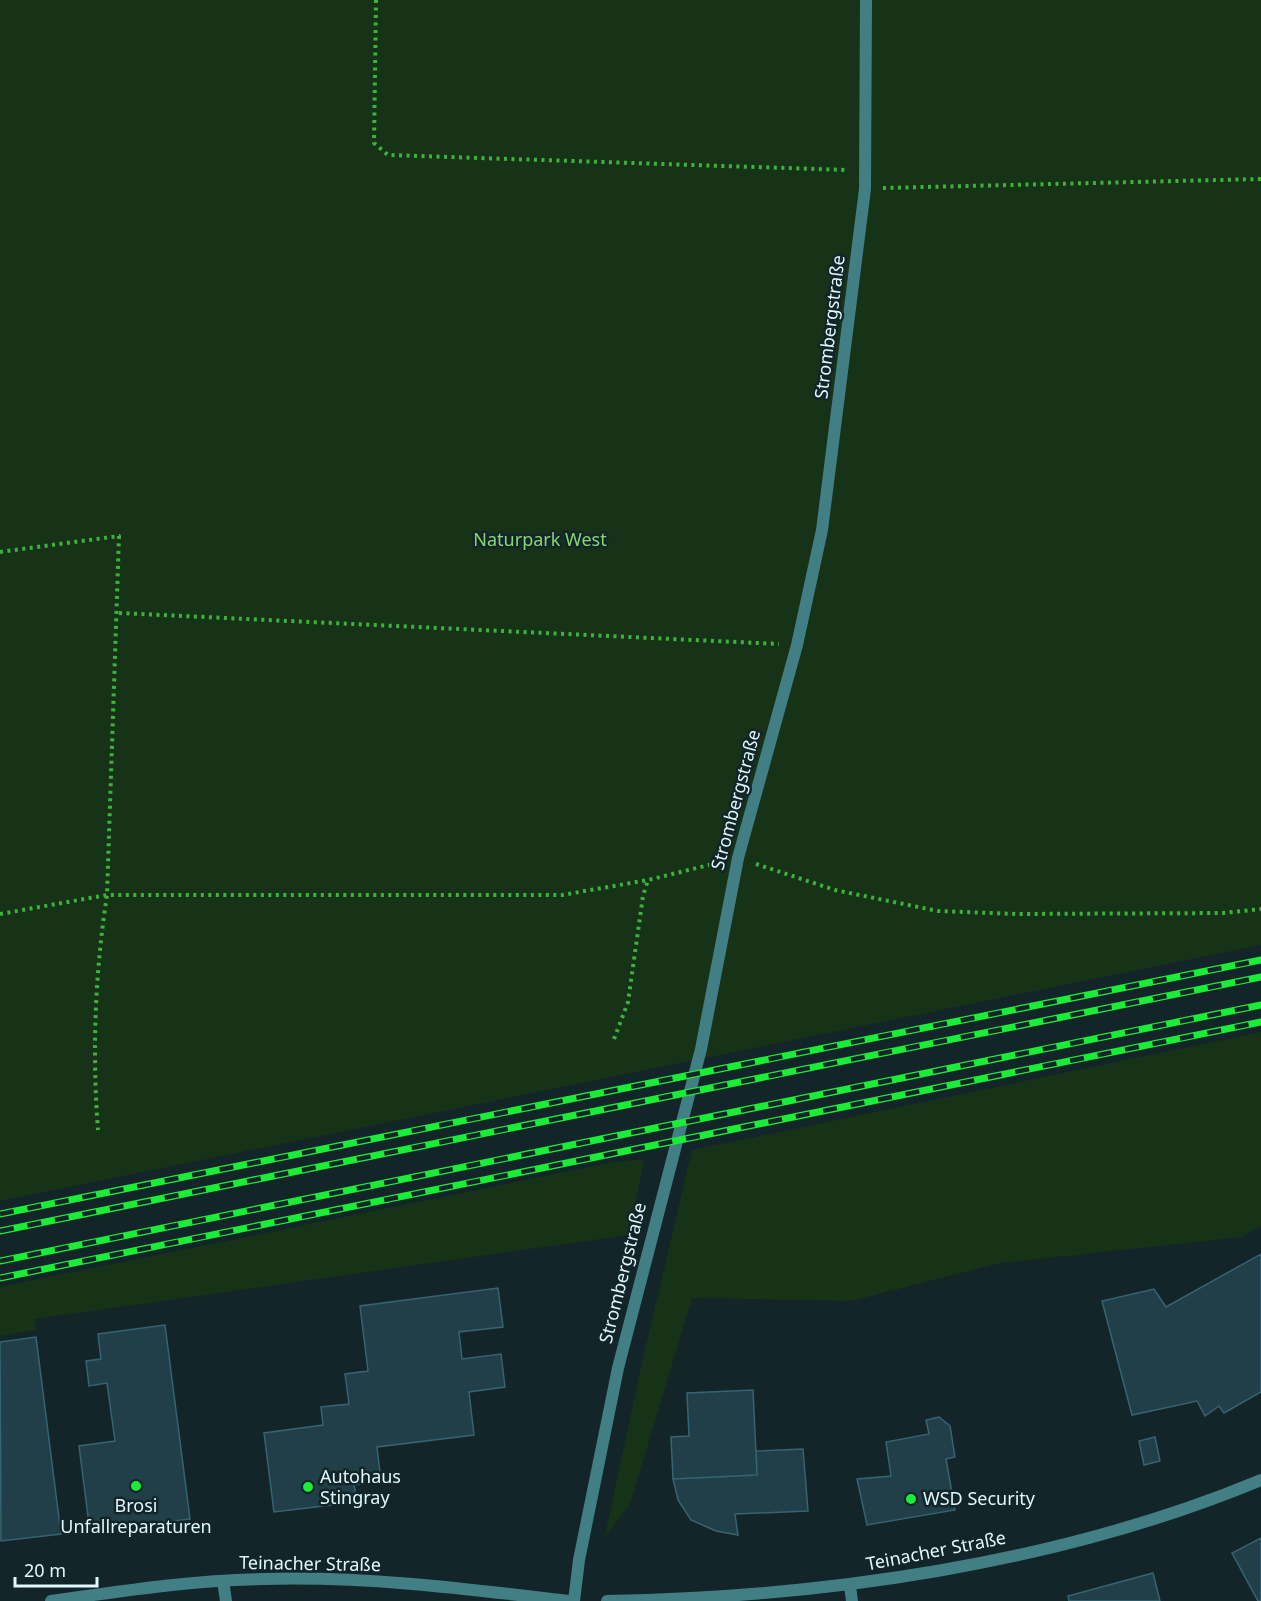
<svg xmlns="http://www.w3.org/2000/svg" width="1261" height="1601" viewBox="0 0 1261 1601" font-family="'Noto Sans',sans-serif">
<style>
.green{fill:#173317}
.building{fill:#213f49;stroke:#356473;stroke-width:1.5}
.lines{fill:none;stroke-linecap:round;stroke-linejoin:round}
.path{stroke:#3db33b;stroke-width:4;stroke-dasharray:3 4.5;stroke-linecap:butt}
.lane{stroke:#427f84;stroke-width:12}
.street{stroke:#427f84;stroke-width:12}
.rail-casing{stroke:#1bec38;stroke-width:7}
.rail{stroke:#132529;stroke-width:4.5;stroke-dasharray:14;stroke-linecap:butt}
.poi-dot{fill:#1bec38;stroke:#132529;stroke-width:2}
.labels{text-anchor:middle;stroke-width:5;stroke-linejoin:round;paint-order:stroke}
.street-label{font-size:18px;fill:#def8fc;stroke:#132529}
.park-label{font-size:18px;fill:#85d86f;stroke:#132529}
.poi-label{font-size:18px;fill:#def8fc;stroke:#132529;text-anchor:start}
</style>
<rect width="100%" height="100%" fill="#132529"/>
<path class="green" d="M0,0H1261V945L0,1201Z
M1261,1032V1226L1242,1237L1000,1263L851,1301L692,1298L630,1504L605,1536L640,1371L692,1150Z
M644,1159L629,1235L34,1319L36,1330L0,1336V1287L614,1162Z"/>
<path class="building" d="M1261,1254V1392L1224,1413L1219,1406L1205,1416L1197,1401L1132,1415L1102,1301L1154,1289L1166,1307Z
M498,1288L503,1327L459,1332L462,1359L501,1354L505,1387L469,1392L474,1435L377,1447L381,1481L354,1485L357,1502L274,1512L264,1433L323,1425L321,1407L349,1404L345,1374L368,1371L360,1306Z
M165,1325L190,1519L90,1532L79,1446L115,1441L107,1383L89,1386L86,1361L101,1359L98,1334Z
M36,1337L61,1534L1,1541L0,1342Z
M753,1390L757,1475L673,1479L671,1437L689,1436L687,1393Z
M939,1417L950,1426L955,1457L946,1459L955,1510L867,1525L857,1479L891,1476L886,1442L929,1434L926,1420Z
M1155,1437L1160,1461L1144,1465L1139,1441Z
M803,1449L808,1511L735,1514L738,1535L716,1531L691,1520L678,1500L673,1479L757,1475L756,1451Z
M1261,1538V1601H1258L1232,1553Z
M1153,1573L1160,1601H1069L1068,1596Z"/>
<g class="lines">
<path class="path" d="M376,0L374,143L388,155L847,170
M883,188L1261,179
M0,552L119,536L107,895C95,973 92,1051 98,1130
M119,613L779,644
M756,864L835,890L938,911L1017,914L1223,913L1261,909
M0,914L107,895H562L648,880L717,863
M614,1039L628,1002L643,896L648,880"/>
<path class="lane" d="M223,1581L226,1601"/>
<path class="street" d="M850,1586L852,1601
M51,1601C122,1591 192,1580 264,1579C366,1576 468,1589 569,1601
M574,1601L579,1560L618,1368L701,1049L738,858L797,645L822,530L865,189L866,0
M607,1601C825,1597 1059,1564 1261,1480"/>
<g class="rail-casing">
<path id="rail" d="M0,1214L1261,960
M0,1231L1261,977
M0,1261L1261,1005
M0,1278L1261,1022"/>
</g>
<use href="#rail" class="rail"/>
</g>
<g class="poi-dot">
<circle cx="136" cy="1486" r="6"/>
<circle cx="308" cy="1487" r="6"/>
<circle cx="911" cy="1499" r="6"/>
</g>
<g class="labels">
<g class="street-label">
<text transform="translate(830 327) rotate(-83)" y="6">Strombergstraße</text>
<text transform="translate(736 800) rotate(-75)" y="6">Strombergstraße</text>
<text transform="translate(623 1273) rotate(-76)" y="6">Strombergstraße</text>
<text transform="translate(936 1551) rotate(-11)" y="6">Teinacher Straße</text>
<text transform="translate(310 1564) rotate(1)" y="6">Teinacher Straße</text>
</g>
<g class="park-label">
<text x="540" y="546">Naturpark West</text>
</g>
<g class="poi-label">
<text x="320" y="1483">Autohaus<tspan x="320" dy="21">Stingray</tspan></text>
<text x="923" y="1505">WSD Security</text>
<text x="136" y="1512" text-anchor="middle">Brosi<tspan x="136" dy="21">Unfallreparaturen</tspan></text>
</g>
</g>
<path d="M15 1577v9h82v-9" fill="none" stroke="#def8fc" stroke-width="3"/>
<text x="24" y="1577" font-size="18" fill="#def8fc" stroke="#132529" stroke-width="4.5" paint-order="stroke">20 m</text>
</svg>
